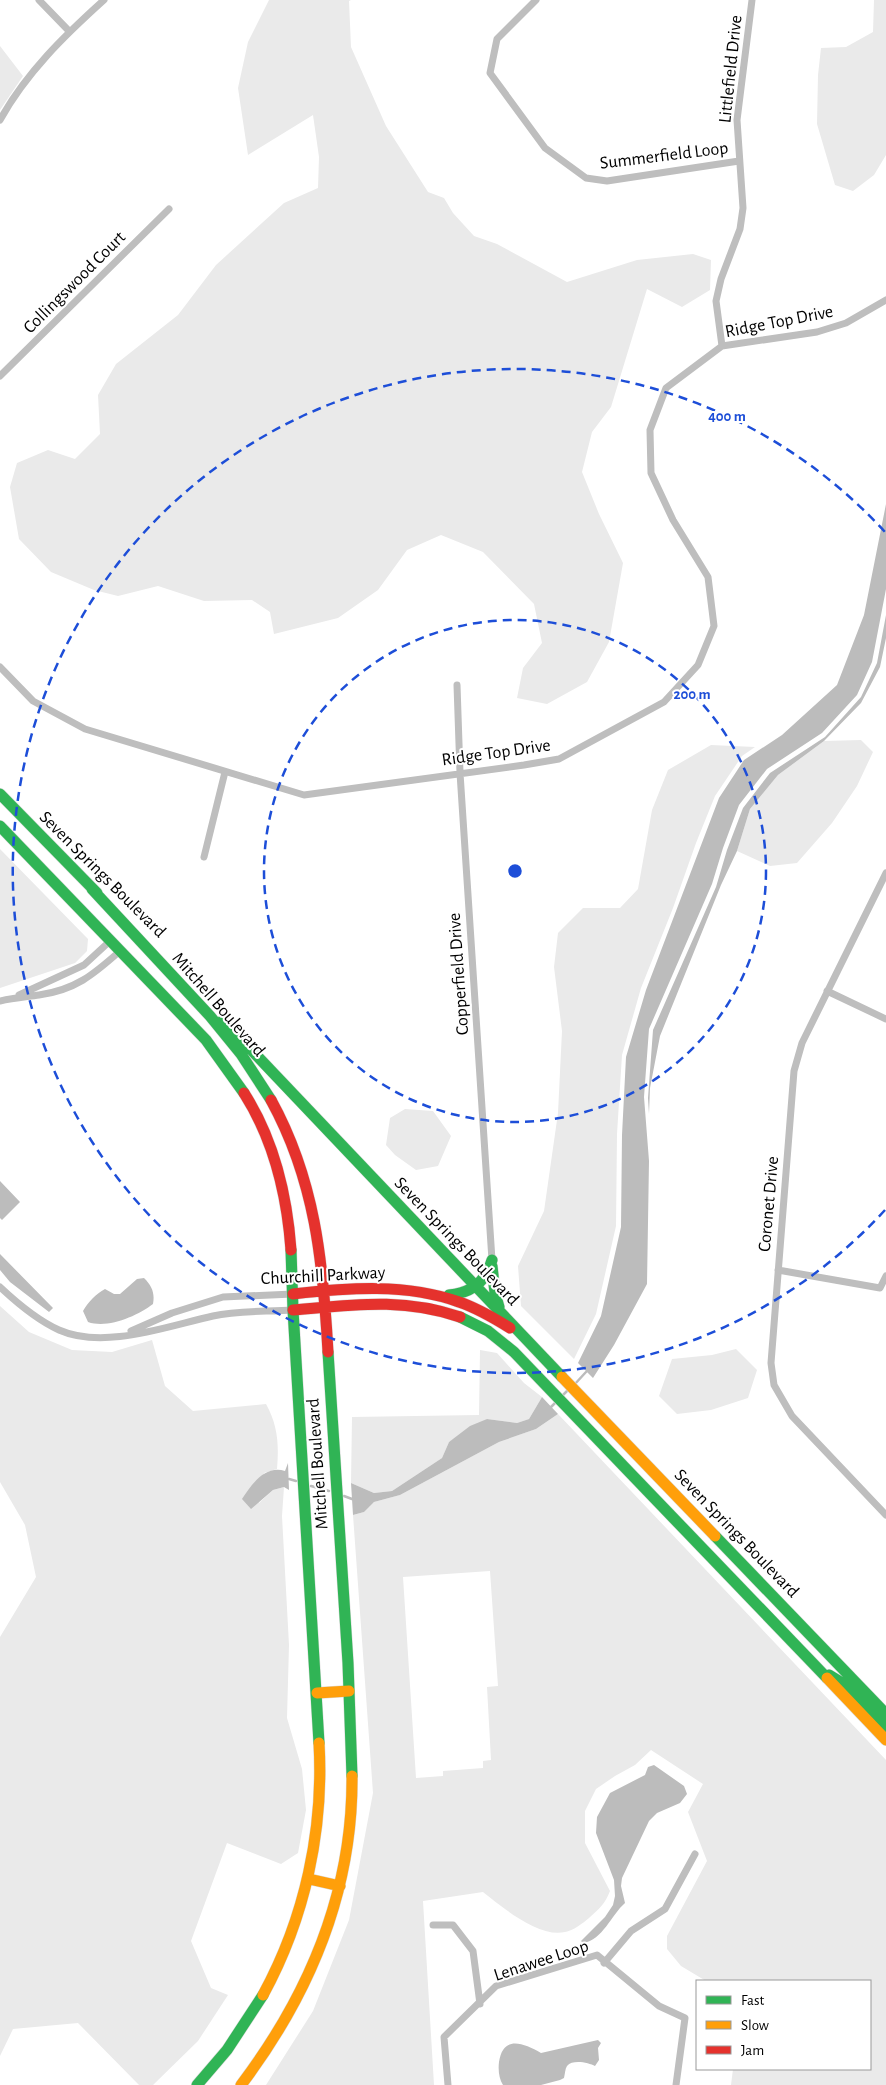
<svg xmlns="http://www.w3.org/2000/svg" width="886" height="2085" viewBox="0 0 886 2085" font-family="'Alegreya Sans',sans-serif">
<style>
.green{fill:#eaeaea;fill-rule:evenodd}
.water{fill:#bcbcbc}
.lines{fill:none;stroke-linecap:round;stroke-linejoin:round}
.stream{stroke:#bcbcbc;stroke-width:2.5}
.fast-casing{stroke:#dbdbdb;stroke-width:12}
.slow-casing{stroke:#dbdbdb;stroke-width:12}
.jam-casing{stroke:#dbdbdb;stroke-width:12}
.street{stroke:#bebebe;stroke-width:7}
.fast{stroke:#30b455;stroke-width:11}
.slow{stroke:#ff9f0a;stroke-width:11}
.jam{stroke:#e5322d;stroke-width:11}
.ring{fill:none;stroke:#1d4ed8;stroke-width:2.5;stroke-dasharray:9 6}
.labels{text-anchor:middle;stroke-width:4;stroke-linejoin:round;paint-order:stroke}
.street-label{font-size:18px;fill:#000;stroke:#fff}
.centre{fill:#1d4ed8;stroke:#fff;stroke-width:2.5}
.ring-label{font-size:15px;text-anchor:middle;font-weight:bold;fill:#1d4ed8;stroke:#fff;stroke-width:4;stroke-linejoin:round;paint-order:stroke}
</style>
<rect width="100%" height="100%" fill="#fff"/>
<path class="green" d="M269,0H351L349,1L351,47L386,126L428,192L444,198L453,213L474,236L497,244L567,282L637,260L693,254L711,260L710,290L682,307L647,289L611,407L592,432L582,472L599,514L623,563L609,642L587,682L547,704L517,698L523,668L542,643L534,604L483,552L441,535L407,550L378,590L338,618L274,634L270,612L252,600L204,601L158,586L118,596L94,590L51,572L19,539L10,487L17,463L48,450L75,459L100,434L98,395L116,364L178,315L216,265L284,203L318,188L319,157L313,115L248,155L238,88L248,42Z
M874,0H886V155L874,175L853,191L835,185L817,124L818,75L821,48L846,47L873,32Z
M0,46L23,76L0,110Z
M861,740L873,752L857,786L832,823L797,863L770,866L737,851L750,809L778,775L824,741Z
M711,745L755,747L742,756L715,796L696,843L673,908L641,988L622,1055L617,1134L616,1226L596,1314L574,1359L521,1306L518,1266L544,1211L558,1113L562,1031L554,967L558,933L583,908H620L638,889L652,810L668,770Z
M0,849L88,939L87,951L75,963L0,988Z
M405,1109L433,1111L451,1136L438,1166L416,1170L395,1155L386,1145L390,1118Z
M0,1306L29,1332L72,1350L112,1352L152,1340L165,1386L193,1411L266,1404C278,1426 279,1444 277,1469L264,1473L259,1503L273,1490L284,1487L282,1516L289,1645L287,1718L302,1769L306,1810L298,1853L281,1864L227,1843L191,1941L211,1988L228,1995L198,2041L153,2085H139L78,2023L13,2029L0,2056V1637L36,1577L25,1525L0,1482Z
M736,1349L757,1370L748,1398L711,1410L677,1414L659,1396L672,1359L712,1355Z
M480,1350L497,1353L524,1383L542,1397L529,1419L517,1423L487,1419L449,1442L442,1458L392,1491L374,1493L351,1483L352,1417L479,1415Z
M558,1414L886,1760V2085H731L733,2069H870V1981H706L681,1966L667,1949V1936L707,1861L688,1812L703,1784L651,1750L635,1765L615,1776L596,1789L585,1811V1843L610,1891C605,1904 599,1909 589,1918C583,1923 573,1931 565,1932C539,1938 502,1907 483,1892L423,1901L434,2085H266L313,2011L349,1920L373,1793L353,1515L364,1512L374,1502L400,1495L499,1442L536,1429ZM490,1571L498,1686L487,1687L491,1760L483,1761V1768L443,1771V1776L416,1778L403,1577Z"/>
<path class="water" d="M886,504V589L872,662L857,695L822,733L767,769L739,805L723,848L712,884L649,1029L644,1097L649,1161L647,1284L614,1345L593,1378L578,1363L601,1316L621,1227L622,1135L626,1057L646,990L719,798L744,760L782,735L837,685L864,615Z
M886,615V638L880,667L861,703L824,741L778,775L750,809L737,851L721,885L660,1036L650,1088L649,1114L648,1098L653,1030L716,887L727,850L743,808L770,773L825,737L861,697L877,663Z
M0,1181L20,1202L2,1220L0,1218Z
M0,1254L53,1308L49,1312L10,1282L0,1270Z
M144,1278C152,1286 155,1293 153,1304C137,1316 108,1329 88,1322L83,1311C88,1302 96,1294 105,1289L114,1294H120L137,1279Z
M542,1397L558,1414L536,1429L499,1442L400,1495L374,1502L364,1512L353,1515L351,1483L374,1493L392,1491L442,1458L449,1442L470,1426L487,1419L517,1423L529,1419Z
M288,1463L289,1490L284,1487L273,1490L251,1509L242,1499C252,1484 265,1465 285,1471Z
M654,1765L684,1786L687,1794L680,1803L657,1813L649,1821L622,1878L621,1886L625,1903C611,1915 603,1940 583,1943L581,1941L605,1917L613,1905L615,1896L614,1880L596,1833L597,1817L610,1793L645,1775L648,1767Z
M598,2040L601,2043L598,2048L599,2060L595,2066C589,2063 573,2059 567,2066C565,2069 565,2074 564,2078L560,2080L541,2085H503C499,2079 498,2070 499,2062C503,2035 523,2043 541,2053Z"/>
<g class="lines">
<path class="stream" d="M574,1385L586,1372
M561,1397L570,1388
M551,1407L557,1401
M289,1479L296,1481
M311,1486L329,1491
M344,1496L352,1499"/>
<g class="fast-casing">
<path id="fast" d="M0,794L97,893
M0,826L206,1040L244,1093
M92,889L210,1016L241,1054L271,1100
M223,1020L562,1377
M291,1250L293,1310L319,1743
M492,1266L495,1293L499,1307
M449,1295C471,1293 486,1282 492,1260
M460,1317L488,1331L514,1352L827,1678
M328,1352L348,1663L352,1776
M715,1536L886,1714
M829,1675L842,1683L886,1727
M197,2085L227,2050L263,1995"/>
</g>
<g class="slow-casing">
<path id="slow" d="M562,1377L715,1536
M827,1678L886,1740
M317,1693L349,1691
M309,1879L340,1886
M263,1995C305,1918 324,1830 319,1743
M241,2085C309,1995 353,1891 352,1776"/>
</g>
<g class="jam-casing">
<path id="jam" d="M244,1093C274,1140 287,1195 291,1250
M271,1100C315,1180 323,1261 328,1352
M293,1294C348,1288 406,1283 459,1302C477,1308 494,1318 510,1328
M293,1310C352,1305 402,1297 460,1317"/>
</g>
<path class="street" d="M39,0L69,31
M536,0L497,39L490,73L545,148L586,178L607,181L739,161
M0,120C26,73 64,36 104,0
M722,346L716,301L721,279L740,229L743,208L737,120L752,0
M0,376L169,209
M0,667L33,701L85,729L304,795L524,765L559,759L664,702L698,665L714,626L708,577L673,520L651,473L650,430L666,388L722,346L817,332L846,323L886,300
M457,685L460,773L492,1260
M204,857L225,772
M886,873L802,1043L794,1071L771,1363L774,1385L792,1416L886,1515
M827,991L886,1019
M19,995L84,965L110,941
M0,1001C13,998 25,997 39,995C75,990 93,975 120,951
M778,1270L880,1288L886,1276
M0,1287C17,1303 37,1320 59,1330C104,1350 167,1326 213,1316C239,1310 267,1312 293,1310
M131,1331L172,1313L223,1297L293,1294
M433,1925H453L473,1951L480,2004
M604,1963L631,1931L665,1909L695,1854
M448,2085L444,2037L496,1986L597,1955L659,2006L685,2018L676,2085"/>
<use href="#fast" class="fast"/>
<use href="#slow" class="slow"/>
<use href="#jam" class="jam"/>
</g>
<g class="ring">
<circle cx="515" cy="871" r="251"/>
<path d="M885 1210A502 502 0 1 1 885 532"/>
</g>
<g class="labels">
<g class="street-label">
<text transform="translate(730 69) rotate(-84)" y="6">Littlefield Drive</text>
<text transform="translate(664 155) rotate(-7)" y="6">Summerfield Loop</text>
<text transform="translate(74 282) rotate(-45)" y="6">Collingswood Court</text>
<text transform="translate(779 321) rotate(-11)" y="6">Ridge Top Drive</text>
<text transform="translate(496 752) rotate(-8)" y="6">Ridge Top Drive</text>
<text transform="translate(103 874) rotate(45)" y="6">Seven Springs Boulevard</text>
<text transform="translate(458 974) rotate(-94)" y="6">Copperfield Drive</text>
<text transform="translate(219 1004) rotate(49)" y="6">Mitchell Boulevard</text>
<text transform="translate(768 1204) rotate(-85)" y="6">Coronet Drive</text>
<text transform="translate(457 1241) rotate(46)" y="6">Seven Springs Boulevard</text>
<text transform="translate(323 1275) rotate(-3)" y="6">Churchill Parkway</text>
<text transform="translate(317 1464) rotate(-94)" y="6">Mitchell Boulevard</text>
<text transform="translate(737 1533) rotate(46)" y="6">Seven Springs Boulevard</text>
<text transform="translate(541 1960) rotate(-18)" y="6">Lenawee Loop</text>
</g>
</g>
<circle cx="515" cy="871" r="8" class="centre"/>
<g class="ring-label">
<text x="727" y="421">400 m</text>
<text x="692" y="699">200 m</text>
</g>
<rect x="696" y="1980" width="175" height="90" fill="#ffffff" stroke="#999999"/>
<rect x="706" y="1996" width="25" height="8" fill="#30b455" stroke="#999999"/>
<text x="741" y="2005" font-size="15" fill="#000000">Fast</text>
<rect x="706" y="2021" width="25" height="8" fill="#ff9f0a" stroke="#999999"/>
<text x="741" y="2030" font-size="15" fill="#000000">Slow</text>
<rect x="706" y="2046" width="25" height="8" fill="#e5322d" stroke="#999999"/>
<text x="741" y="2055" font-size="15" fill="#000000">Jam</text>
</svg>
